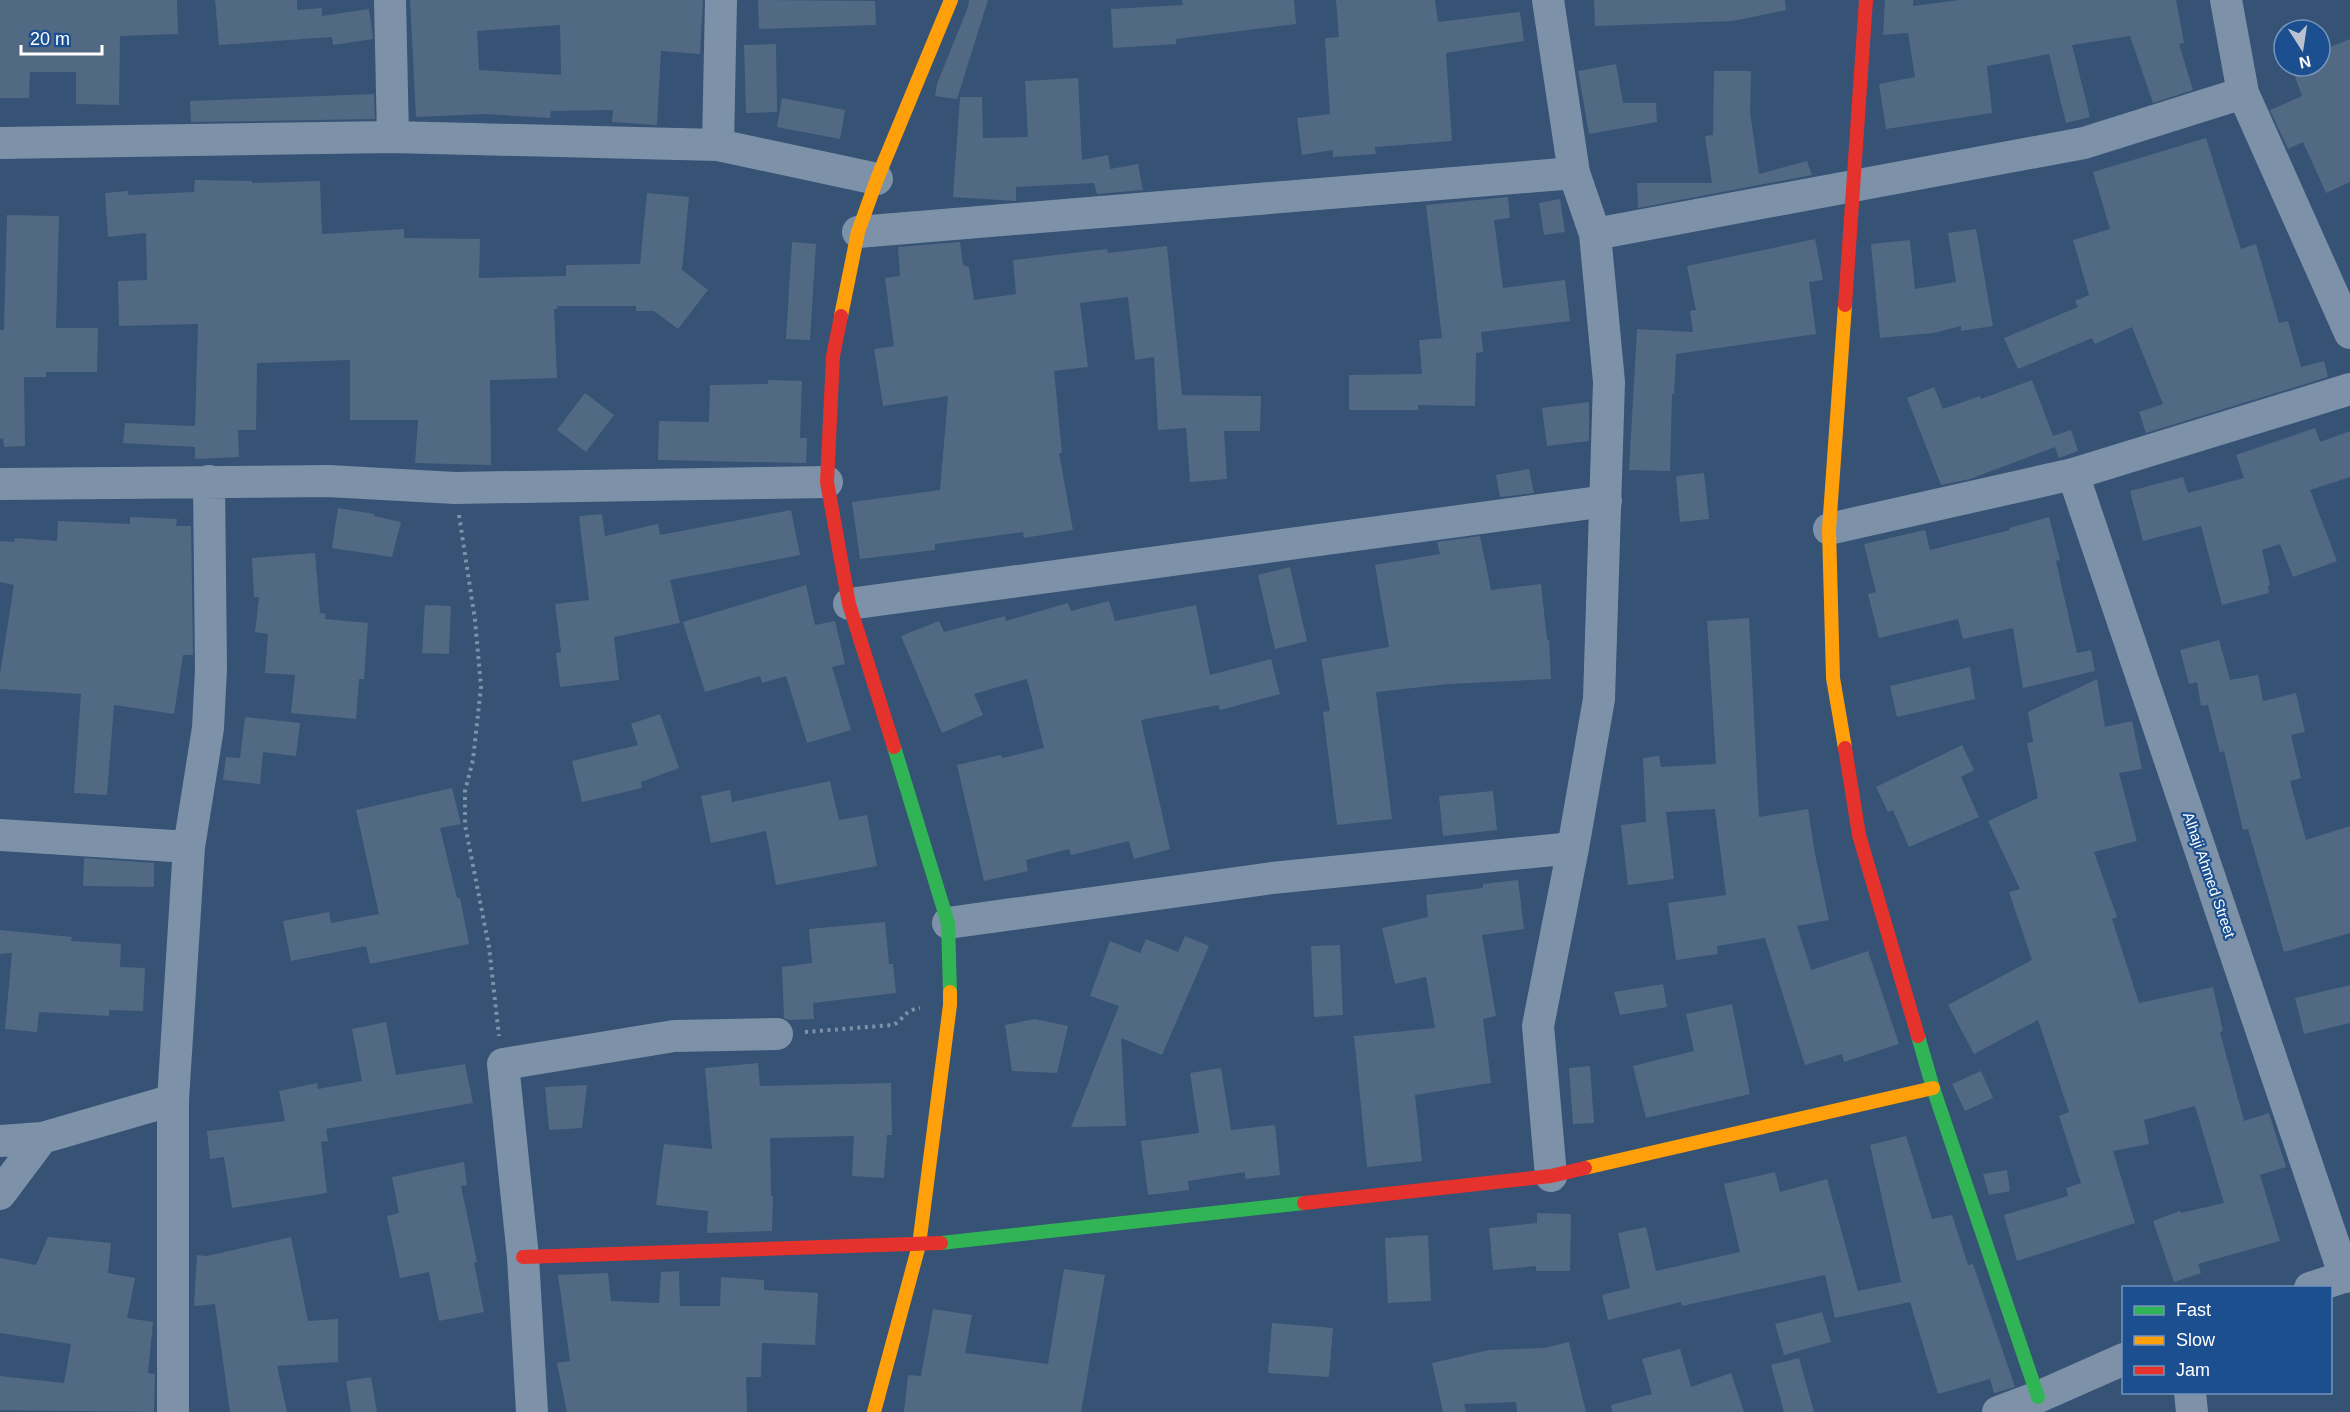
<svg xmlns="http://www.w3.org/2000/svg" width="2350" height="1412" viewBox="0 0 2350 1412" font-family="Arial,sans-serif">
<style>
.building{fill:#526984;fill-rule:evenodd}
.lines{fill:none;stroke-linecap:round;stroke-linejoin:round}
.path{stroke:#7d92a8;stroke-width:4;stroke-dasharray:3 4.5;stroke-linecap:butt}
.street{stroke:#7d92a8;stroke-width:32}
.fast{stroke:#30b455;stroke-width:14}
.slow{stroke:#ff9f0a;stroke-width:14}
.jam{stroke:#e5322d;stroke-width:14}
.labels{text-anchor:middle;stroke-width:4.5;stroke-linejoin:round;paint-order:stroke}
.street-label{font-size:15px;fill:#fff;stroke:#1b4f8f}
</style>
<rect width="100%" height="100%" fill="#365274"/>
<path class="building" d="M0,0H177L178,34L120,36L119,105L76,104V72H30L29,98H0Z
M215,0H297V10L322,8V16L369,9L373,39L333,45L332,37L219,45Z
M410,0H703L700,54L661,51L657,125L612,122L613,110L551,111L550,118L485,114L416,117ZM560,25L561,75L479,70L477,31Z
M758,0L875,1L876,25L759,29Z
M969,0H988L957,99L935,96L937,84L968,7Z
M1182,0H1294L1296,24L1176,39V44L1113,48L1111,9L1183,5Z
M1336,0H1435L1438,22L1520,12L1524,41L1446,53L1452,141L1375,147L1376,154L1333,157V150L1302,155L1297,118L1330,114L1325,38L1339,37Z
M1594,0H1785L1786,10L1733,21L1595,26Z
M1885,0H1913V6L1959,0H2176L2184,43L2179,44L2193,90L2153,103L2130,36L2072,45L2090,117L2066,123L2049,54L1987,66L1992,113L1886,129L1879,84L1915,77L1908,33L1883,35Z
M2350,39V182L2326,193L2303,142L2288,149L2270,110L2302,96L2291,66H2320V51Z
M776,44L777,112L746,113L744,45Z
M1616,64L1623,103H1656L1657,122L1589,134L1578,71Z
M1714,71H1751L1750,112L1759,174L1807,161L1812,175L1638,208L1637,183H1712L1705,136L1713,135Z
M1078,78L1082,160L1108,155L1110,169L1138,164L1143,190L1097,194L1094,183L1016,187V201L953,197L960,97H982L983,138L1028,137L1025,81Z
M374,94L375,119L191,122L190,101Z
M782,98L845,110L840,139L777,127Z
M2206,138L2241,249L2256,244L2279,323L2288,321L2301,367L2324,361L2328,377L2146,433L2139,412L2163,404L2132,327L2095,344L2092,338L2018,369L2004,338L2078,307L2075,301L2089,295L2073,240L2110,229L2093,172Z
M195,180L252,181V183L320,181L322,234L404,229V238L480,239L479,278L566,276V265L640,264L647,193L689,197L682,270L708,290L678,329L654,311H636V306H557V309H554L557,378L490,380L491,465L415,463L418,420H350V360L257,363L256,430H238L239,457L195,459V447L123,443L125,423L195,426L198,324L119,326L118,281L147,280L146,233L108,237L105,193L128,191V195L194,192Z
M1508,197L1510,218L1494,220L1503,288L1565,280L1570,321L1481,332L1483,352L1476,353L1475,406L1418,405V410H1349V375L1422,374L1419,340L1442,338L1426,205Z
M1560,199L1565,232L1544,235L1539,203Z
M7,215L59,216L56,328H98L97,372H46V377H24L25,446L4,447L3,438L0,439V330H4Z
M1976,229L1993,326L1961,331V326L1934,333L1880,338L1871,244L1910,240L1915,289L1956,282L1948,233Z
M1815,239L1823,280L1809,282L1816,334L1676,354L1674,394H1672L1670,471L1629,470L1637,329L1693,332L1690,311L1696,310L1687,266Z
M792,242L816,244L810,340L786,339Z
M960,242L963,265L969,267L974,300L1016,294L1013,260L1107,249L1108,253L1167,246L1182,395L1261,396L1260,431H1224L1227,479L1190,482L1186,428L1158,430L1154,357L1135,360L1128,297L1080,303L1088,367L1054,371L1062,453H1059L1073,530L1024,538L1023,532L935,544V550L860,559L852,502L940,490L948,396L883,406L874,349L894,346L885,278L900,276L898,247Z
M768,380L802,381L800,438H807L806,463L658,460L659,421L709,422L710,385L768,384Z
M2032,380L2053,436L2071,430L2078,451L2059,458L2055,447L1970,479L1941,485L1907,398L1934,387L1943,409L1980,396L1981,399Z
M585,393L614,415L586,452L557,430Z
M1589,402V441L1547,446L1542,408Z
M2315,428L2320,442L2350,431V477L2310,490L2337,561L2293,577L2280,544L2262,550L2270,585L2268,586L2269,593L2222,605L2201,526L2143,541L2130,491L2183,477L2188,493L2244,478L2236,455Z
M1529,469L1534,493L1500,497L1496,475Z
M1704,473L1709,519L1680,522L1676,476Z
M338,508L374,514V516L401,522L392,557L332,548Z
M791,510L800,555L670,580L680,623L614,637L619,680L560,687L556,653L561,652L555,604L589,600L579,516L602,514L605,536L658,524L660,535Z
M130,517L177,519L176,526H191L193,655H183L174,714L114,705L107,795L74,793L81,694L0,689V674L14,585L0,582V541L14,542L15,538L57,541L58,521L130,524Z
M2049,517L2060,560L2056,561L2077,653L2091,650L2095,671L2023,688L2013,628L1963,639L1958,619L1879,638L1868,594L1876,592L1864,544L1925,530L1930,550L2010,530L2009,528Z
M1480,536L1491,590L1541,584L1547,640H1549L1551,679L1449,684L1376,692L1392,819L1337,825L1323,712L1330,711L1321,659L1389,647L1375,565L1440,554L1437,542Z
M315,553L320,613L326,614L325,619L368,623L364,679H359L356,719L291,713L295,675L265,673L268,634L255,632L259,597H254L252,558Z
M1290,567L1307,641L1275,649L1258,575Z
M806,585L815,625L835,621L845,664L832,667L851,730L807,743L786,676L762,683L760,676L705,692L683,622Z
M1109,601L1115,621L1196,605L1210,675L1271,659L1280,694L1220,710L1218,705L1141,720L1170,849L1134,859L1129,841L1071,855L1069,849L1026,860L1028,871L984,881L957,765L1001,755L1002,758L1044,748L1028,682L1026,679L974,694L983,715L942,733L901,636L939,621L944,632L1005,616L1006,621L1068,603L1071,611Z
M425,605L451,606L449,654L422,653Z
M1749,618L1759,817L1808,809L1815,854L1829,920L1797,926L1811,970L1868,951L1899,1044L1844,1062L1842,1054L1805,1065L1765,938L1717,946L1718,954L1676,960L1668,903L1726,895L1715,809L1666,812L1674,879L1628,885L1621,825L1646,822L1643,758L1659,756L1661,767L1716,764L1707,621Z
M2219,640L2230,680L2258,675L2263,701L2296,693L2305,732L2291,735L2301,778L2290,781L2306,840L2350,826V933L2284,952L2248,829L2243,830L2224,751L2220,753L2208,705L2201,706L2197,682L2189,684L2180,650Z
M1970,667L1975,699L1897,717L1890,686Z
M2097,679L2105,727L2132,721L2142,769L2119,773L2137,841L2094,852L2117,917L2112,919L2139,1003L2213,987L2223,1031L2220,1032L2244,1121L2269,1113L2286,1167L2260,1175L2280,1241L2198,1264L2201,1273L2174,1282L2153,1221L2180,1211L2181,1213L2224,1203L2195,1106L2144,1120L2149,1144L2113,1151L2135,1223L2017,1261L2004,1215L2068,1196L2066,1188L2081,1183L2059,1116L2069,1112L2038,1020L1974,1054L1948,1005L2032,960L2009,892L2020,889L1988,821L2038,798L2027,743L2033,742L2028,712Z
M660,714L679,768L641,782L642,788L582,802L572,761L638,745L631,724Z
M245,717L300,723L296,756L263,752L260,784L223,780L226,757L240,758Z
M1962,745L1974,770L1961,777L1979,817L1909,847L1893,810L1888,812L1876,787Z
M830,781L839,820L867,815L877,866L776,885L766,831L711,843L701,796L730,790L732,802Z
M452,788L461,824L440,828L457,898H460L469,944L370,964L366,946L291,961L283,921L329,912L331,923L379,914L356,810Z
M1493,791L1497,830L1443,836L1439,796Z
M84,858L154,863V887L83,886Z
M1518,880L1524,929L1482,935L1496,1016L1483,1019L1491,1083L1415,1095L1422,1161L1367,1167L1354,1036L1435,1028L1426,977L1395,984L1382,928L1428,917L1426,895L1483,888V884Z
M885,922L889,964H893L896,993L813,1003L814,1019L788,1020L784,1018L782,967L812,963L809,929Z
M0,930L72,937L71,941L121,944L120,967L145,968L143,1011L109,1010V1016L39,1012L37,1032L5,1029L12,953L0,954Z
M1185,936L1209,946L1162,1055L1121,1038L1126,1126L1071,1127L1119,1006L1090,996L1110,941L1140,953L1146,939L1178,952Z
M1340,945L1343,1015L1314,1017L1311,946Z
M1663,984L1667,1007L1620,1015L1614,992Z
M2350,985V1023L2304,1034L2295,998Z
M1732,1004L1750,1094L1646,1118L1633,1066L1694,1051L1686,1014Z
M1035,1019L1068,1026L1057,1073L1012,1071L1005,1025Z
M386,1022L396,1075L465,1064L473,1103L326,1129L328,1141L321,1142L327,1193L232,1208L224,1157L210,1159L207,1131L285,1121L279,1091L317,1083L318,1089L362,1081L352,1029Z
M758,1063L760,1086L891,1083L892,1135H887L884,1178L852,1176L854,1136L770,1138L771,1196H773L772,1231L707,1233L708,1211L656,1205L664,1144L712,1149L705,1068Z
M1590,1066L1594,1123L1573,1124L1569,1068Z
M1221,1068L1231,1130L1275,1125L1280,1175L1245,1179V1172L1188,1181L1189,1190L1148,1195L1141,1141L1199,1133L1190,1073Z
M1981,1071L1993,1098L1965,1111L1952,1084Z
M587,1085L582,1128L549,1130L545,1087Z
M1906,1136L1932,1219L1952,1215L1968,1265L1973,1264L2015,1387L1994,1393L1990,1379L1938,1394L1910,1302L1835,1318L1825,1275L1682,1306L1681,1302L1608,1320L1602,1295L1630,1288L1618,1233L1646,1227L1656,1271L1740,1252L1724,1184L1775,1172L1780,1192L1827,1179L1858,1291L1901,1282L1870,1145Z
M464,1162L467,1185L461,1186L477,1262L474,1263L484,1312L439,1321L429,1272L400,1278L387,1216L399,1213L392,1177Z
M2007,1170L2010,1191L1989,1195L1983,1174Z
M1537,1213L1571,1214L1570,1271H1536V1266L1493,1270L1489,1228L1537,1223Z
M1428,1235L1431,1301L1388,1303L1385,1238Z
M48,1237L111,1243L108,1273L135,1278L127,1318L153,1322L148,1373L155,1374L154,1412L0,1410V1376L64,1383L71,1344L0,1333V1258L36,1265Z
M291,1237L308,1321L338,1319V1362L277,1366L287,1412H230L215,1304L194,1306L197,1255L207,1256Z
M1064,1269L1105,1275L1081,1412H904L908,1375L921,1376L933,1309L972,1315L965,1353L1048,1364Z
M679,1271L680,1306H720L721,1277L764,1280V1290L818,1293L815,1345L762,1343L761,1377H746L747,1412H567L557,1363L570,1361L558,1275L608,1273L611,1301L659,1303L661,1272Z
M1822,1312L1831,1342L1784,1355L1775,1324Z
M1272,1323L1333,1328L1329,1377L1268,1373Z
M1569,1342L1586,1412H1517L1516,1402L1464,1404L1466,1412H1443L1432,1363L1489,1350L1544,1348Z
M1680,1349L1691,1387L1731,1373L1744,1412H1612L1611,1405L1652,1394L1642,1359Z
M1799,1358L1814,1412H1784L1771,1365Z
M371,1377L377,1412H351L346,1381Z"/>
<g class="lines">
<path class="path" d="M459,515L475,620L481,687L473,760L465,791V825L489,947L499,1036
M805,1032L893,1025C905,1019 904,1010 920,1008"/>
<path class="street" d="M390,0L393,137
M1548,0L1574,173L1595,234L1609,382L1599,699L1573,848L1538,1026L1551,1176
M2226,0L2243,93
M0,143L393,137L718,145L877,179
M718,145L721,0
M858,232L1574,173
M1595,234L2084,143L2243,93L2350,333
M2073,474L2345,1277
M0,484L328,481L455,488L827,482
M1829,529L2073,474L2350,389
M849,604L1606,501
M0,835L189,847
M948,923L1272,878L1573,848
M0,1141L42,1138L173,1100
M0,1194L42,1138
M2310,1288L2350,1275
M2190,1392L2192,1412
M173,1412V1100L189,847L208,728L211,669L209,481
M532,1412L523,1257L503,1064L674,1036L777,1034
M1998,1412L2038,1397L2124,1359"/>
<path class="fast" d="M894,747L948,923L950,992
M1918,1036L1933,1088L2038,1397
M941,1243L1304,1203"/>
<path class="slow" d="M841,316L858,232L877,179L951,0
M1845,748L1833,678L1829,529L1845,305
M1585,1168L1933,1088
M874,1412L919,1245L950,1005V992"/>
<path class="jam" d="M1845,305L1866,0
M841,316L833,356L827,482L849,604L894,747
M1845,748L1859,835L1918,1036
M1304,1203L1551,1176L1585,1168
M523,1257L941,1243"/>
</g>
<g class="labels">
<g class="street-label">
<text transform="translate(2209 875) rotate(71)" y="5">Alhaji Ahmed Street</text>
</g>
</g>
<rect x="2122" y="1286" width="210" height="108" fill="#1b4f8f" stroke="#7695bc" stroke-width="1.5"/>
<rect x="2134" y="1306" width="30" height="9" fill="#30b455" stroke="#7695bc" stroke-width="1.5"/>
<text x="2176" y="1316" font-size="18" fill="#ffffff">Fast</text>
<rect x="2134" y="1336" width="30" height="9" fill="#ff9f0a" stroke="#7695bc" stroke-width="1.5"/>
<text x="2176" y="1346" font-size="18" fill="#ffffff">Slow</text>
<rect x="2134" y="1366" width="30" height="9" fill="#e5322d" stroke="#7695bc" stroke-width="1.5"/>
<text x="2176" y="1376" font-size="18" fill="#ffffff">Jam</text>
<g transform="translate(2302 48) rotate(168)"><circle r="28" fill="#1b4f8f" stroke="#7695bc" stroke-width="1.5"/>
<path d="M0-4.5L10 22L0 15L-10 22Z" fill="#b9c2ce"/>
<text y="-9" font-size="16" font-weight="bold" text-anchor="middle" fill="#ffffff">N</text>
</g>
<path d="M21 45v9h81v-9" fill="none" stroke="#ffffff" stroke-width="3"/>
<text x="30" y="45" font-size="18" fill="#ffffff" stroke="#1b4f8f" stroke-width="4.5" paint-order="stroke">20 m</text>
</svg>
